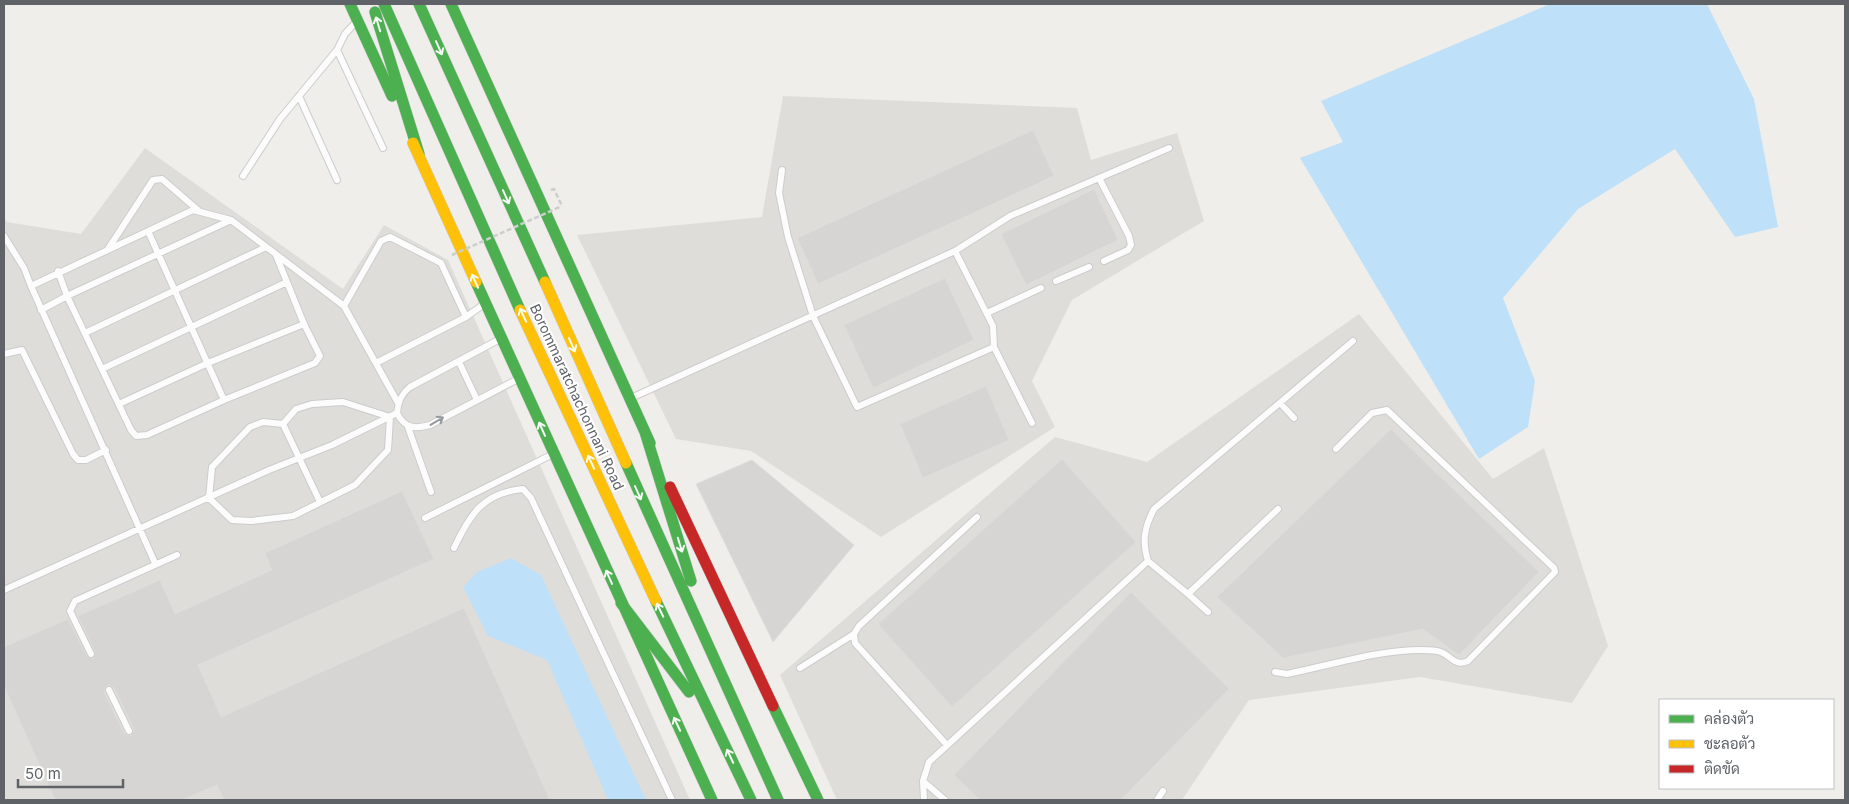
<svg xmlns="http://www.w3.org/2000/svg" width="1849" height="804" viewBox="0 0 1849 804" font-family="Inter,Sarabun,sans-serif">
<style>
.industrial{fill:#dfddda}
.water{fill:#bfe0f9}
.building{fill:#d6d5d3;stroke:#deddd9;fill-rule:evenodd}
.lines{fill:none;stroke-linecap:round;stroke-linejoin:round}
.lane-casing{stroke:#cbcccc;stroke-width:8}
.fast-casing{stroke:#cacacb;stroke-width:12}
.slow-casing{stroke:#cacacb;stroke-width:12}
.jam-casing{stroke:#cacacb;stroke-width:12}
.path{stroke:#cacfcc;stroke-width:2.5;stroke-dasharray:5 2.5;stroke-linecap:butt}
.lane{stroke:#fdfcfc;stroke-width:6}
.fast{stroke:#4caf50;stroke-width:11}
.slow{stroke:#ffc107;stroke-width:11}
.jam{stroke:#c62828;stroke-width:11}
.path-bridge{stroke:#cacfcc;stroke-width:2.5;stroke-dasharray:5 2.5;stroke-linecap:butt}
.oneway{stroke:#f6fbf6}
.oneway2{stroke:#96999c}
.labels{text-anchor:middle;stroke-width:4;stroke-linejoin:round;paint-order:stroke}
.street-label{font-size:14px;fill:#5f6368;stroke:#fff}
</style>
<rect width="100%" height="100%" fill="#efeeea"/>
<path class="industrial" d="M783,96L1077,108L1091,160L1177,133L1204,221L1072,300L1032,381L1055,427L881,537L751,451L676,439L577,235L762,217Z
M145,148L343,289L384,225L448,260L690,800H4V218L7,222L81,234Z
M1359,314L1493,479L1544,448L1608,646L1572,703L1420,677L1249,700L1182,800H837L780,675L1055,437L1147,462Z"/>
<path class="water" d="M1550,4H1707L1754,99L1778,227L1735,237L1675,149L1578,209L1503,298L1535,381L1528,427L1479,459L1300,158L1343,142L1321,101Z
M511,558L541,575L646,800H608L547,660L488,636L463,587L477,572Z"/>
<path class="building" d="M1033,130L1054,176L818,284L797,238Z
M1094,189L1118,240L1026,285L1001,234Z
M945,278L974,340L873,388L844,325Z
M986,386L1009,440L923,478L900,424Z
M1391,429L1539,572L1459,655L1423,629L1283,658L1217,597Z
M1062,459L1136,542L952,707L878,624Z
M752,460L854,545L773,642L696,484Z
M402,491L434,559L198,665L221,717L464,608L550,800H224L217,785L182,800H55L4,686V647L68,619L87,656L93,659L95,652L78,616L160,580L175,614L272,570L265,553ZM109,685L114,688L134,729L131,736L124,733L104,692L105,688Z
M1131,592L1229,689L1121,800H980L954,775Z"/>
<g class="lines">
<g class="lane-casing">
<path id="lane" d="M357,21L345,34L337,50L383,148
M299,96L337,180
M782,170L779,193L788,237L813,316L857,407L994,347L993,326L955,251
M243,176L280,119L337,50
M231,220L67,296L131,430L136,436L147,435L224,400L315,363L320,356L304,324
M148,231L224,400
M4,236L24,268L31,286L193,210L231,220L344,306L398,403
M108,249L153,180L162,179L199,211
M1104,261L1128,250L1131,245L1129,236L1099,178L1169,148
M1056,281L1089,267
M31,286L155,563
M344,306L381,241L390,237L441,263L466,317
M41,310L67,296L58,271
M987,313L1041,288
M85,333L266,247
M500,339L410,387C401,394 398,402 397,413C405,429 415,429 430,425L518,379
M994,347L1032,423
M4,354L22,350L73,454L78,460H86L106,450
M459,362L477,400
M376,363L466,317L484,304
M102,369L287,282
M631,398L955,251L1010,216L1099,178
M343,402L390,417L388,450L355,485L293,516L251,521L232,520L209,498L212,467L250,427L263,422L283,424L296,409L312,404Z
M1280,403L1294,418
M119,404L208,363L304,324L276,255
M283,424L320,502
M408,427L431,492
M425,518L553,454
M454,548C470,514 483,493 523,489L531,498L672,800
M1148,561C1142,541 1144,528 1154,509L1353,341
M4,590L269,470L332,445L397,413
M1188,594L1208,612
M91,654L70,611L75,601L177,555
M800,668L854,634
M1275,672L1287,674C1331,665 1377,650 1422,650C1428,650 1435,650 1441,652C1452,657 1456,667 1468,661L1555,572L1554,568L1387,410L1372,413L1336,449
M109,690L129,731
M947,745L855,643L854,634L859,626L977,517
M923,781L945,800
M924,800L923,781L929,762L1148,561L1188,594L1278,509
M1157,800L1163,791"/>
</g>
<g class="fast-casing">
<path id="fast" d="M350,4L392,96
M384,4L520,310
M419,4L545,282
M451,4L650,443
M375,12L419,154
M476,282L712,800
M645,432L691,581
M626,463L778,800
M656,601L751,800
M621,603L689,692
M773,706L818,800"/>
</g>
<g class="slow-casing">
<path id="slow" d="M413,143L476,282
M545,282L626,463
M520,310L656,601"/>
</g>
<g class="jam-casing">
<path id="jam" d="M670,487L773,706"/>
</g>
<path class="path" d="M551,190L554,189L562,206"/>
<use href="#lane" class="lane"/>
<use href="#fast" class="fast"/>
<use href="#slow" class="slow"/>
<use href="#jam" class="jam"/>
<path class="path-bridge" d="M452,255L562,206"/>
</g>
<defs><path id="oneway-shaft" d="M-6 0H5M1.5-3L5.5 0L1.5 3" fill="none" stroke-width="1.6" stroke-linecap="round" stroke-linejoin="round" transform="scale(1.25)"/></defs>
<g class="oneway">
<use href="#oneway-shaft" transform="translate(378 24) rotate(-107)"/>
<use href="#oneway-shaft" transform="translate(439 48) rotate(66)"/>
<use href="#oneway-shaft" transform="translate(506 197) rotate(66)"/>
<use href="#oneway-shaft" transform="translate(475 281) rotate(-115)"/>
<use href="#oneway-shaft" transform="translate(523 315) rotate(-115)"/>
<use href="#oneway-shaft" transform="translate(572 345) rotate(66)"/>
<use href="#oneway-shaft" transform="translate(542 429) rotate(-114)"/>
<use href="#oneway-shaft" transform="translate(591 462) rotate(-115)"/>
<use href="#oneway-shaft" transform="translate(638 493) rotate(66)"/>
<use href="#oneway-shaft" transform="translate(680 545) rotate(73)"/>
<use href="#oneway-shaft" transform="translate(609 577) rotate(-114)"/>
<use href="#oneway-shaft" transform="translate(660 610) rotate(-116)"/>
<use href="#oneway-shaft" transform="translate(677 724) rotate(-115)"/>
<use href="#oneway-shaft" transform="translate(730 756) rotate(-115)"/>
</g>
<use class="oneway2" href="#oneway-shaft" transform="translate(437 421) rotate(-31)"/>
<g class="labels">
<g class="street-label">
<text transform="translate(577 397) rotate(65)" y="5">Borommaratchachonnani Road</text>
</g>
</g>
<rect width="1849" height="804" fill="none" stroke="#5f6368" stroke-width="10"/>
<rect x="1659" y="699" width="175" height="90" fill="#ffffff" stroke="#bfc1c3"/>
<rect x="1669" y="715" width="25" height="8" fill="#4caf50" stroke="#bfc1c3"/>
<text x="1704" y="724" font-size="15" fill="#5f6368">คล่องตัว</text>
<rect x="1669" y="740" width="25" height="8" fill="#ffc107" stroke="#bfc1c3"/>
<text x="1704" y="749" font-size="15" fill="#5f6368">ชะลอตัว</text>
<rect x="1669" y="765" width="25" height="8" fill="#c62828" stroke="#bfc1c3"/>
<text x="1704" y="774" font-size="15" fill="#5f6368">ติดขัด</text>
<path d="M18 779v8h105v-8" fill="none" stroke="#5f6368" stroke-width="2.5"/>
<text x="25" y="779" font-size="15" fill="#5f6368" stroke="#ffffff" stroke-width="4" paint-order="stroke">50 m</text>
</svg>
